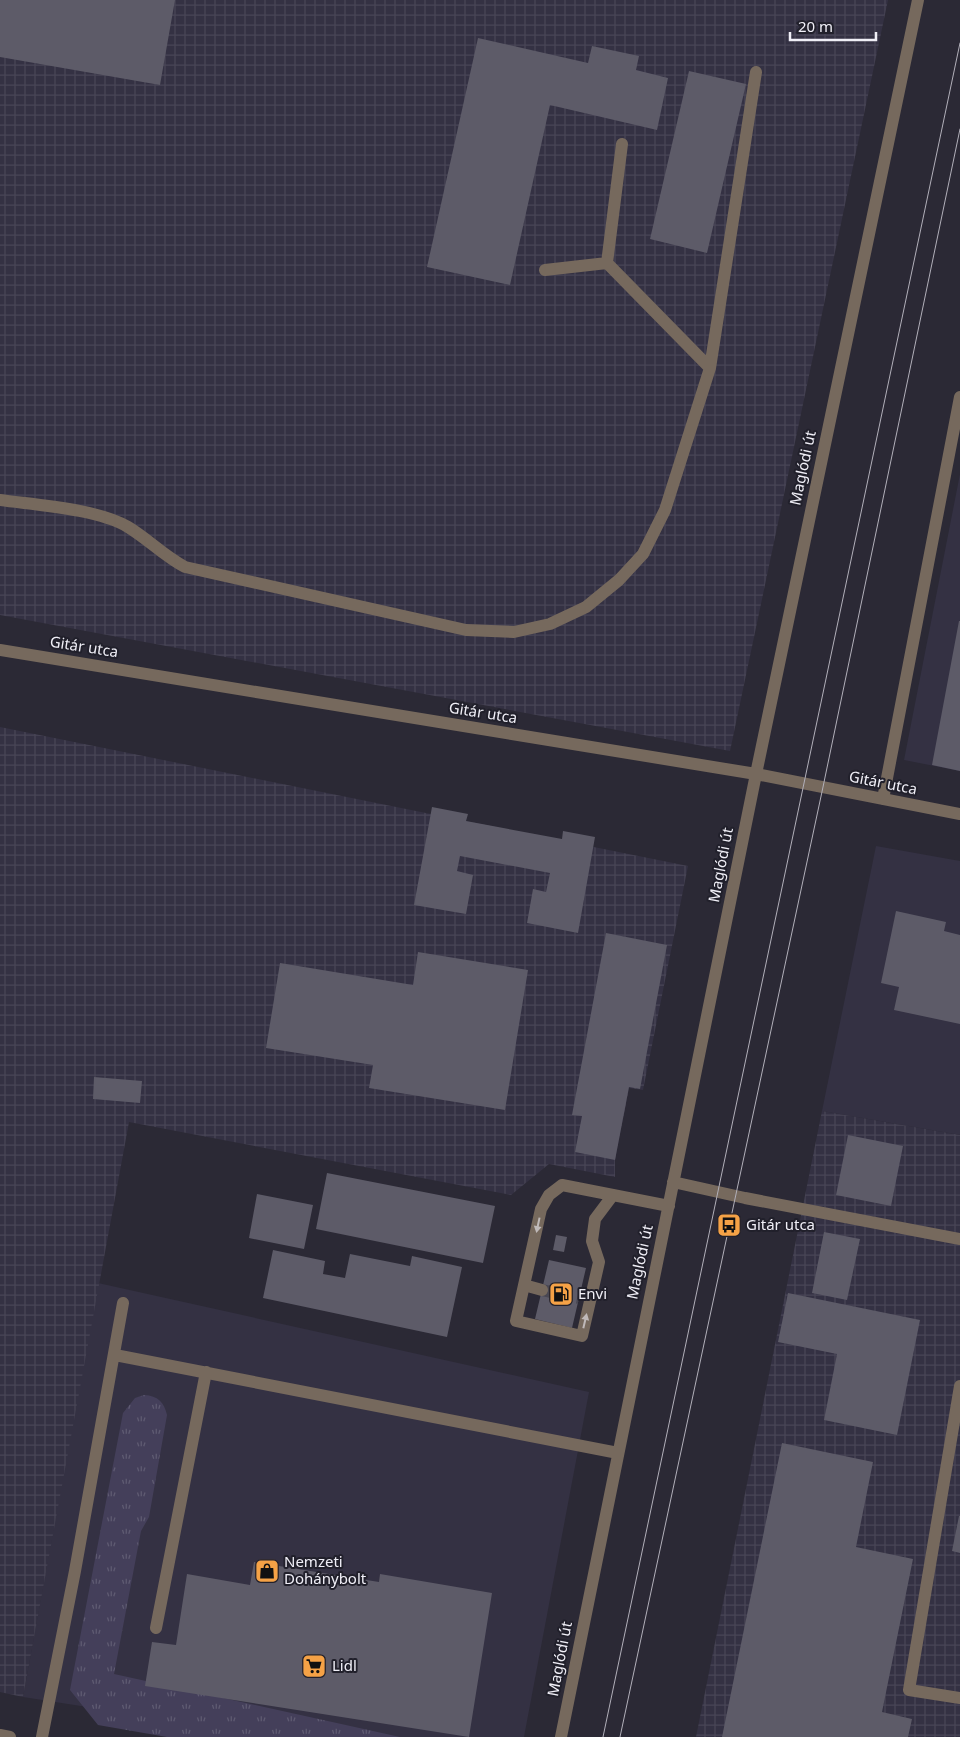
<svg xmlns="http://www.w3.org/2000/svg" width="960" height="1737" viewBox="0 0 960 1737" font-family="'Noto Sans',sans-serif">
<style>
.built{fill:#343143}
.industrial{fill:url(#industrial-grid)}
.grass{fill:url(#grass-tufts)}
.building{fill:#5d5b68}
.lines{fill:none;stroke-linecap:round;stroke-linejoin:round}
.minor-tunnel{stroke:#494752;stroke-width:12;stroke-dasharray:12 6;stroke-linecap:butt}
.minor{stroke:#76695d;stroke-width:12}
.tram{stroke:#b2b0ba;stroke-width:1}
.oneway{fill:#bfb9b9}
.labels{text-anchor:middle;stroke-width:4;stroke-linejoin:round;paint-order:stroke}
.street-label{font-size:15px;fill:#f0eff7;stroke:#21202b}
.poi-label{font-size:15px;fill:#f0eff7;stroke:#21202b;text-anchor:start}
</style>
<defs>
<pattern id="industrial-grid" width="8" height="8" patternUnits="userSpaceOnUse" patternTransform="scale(1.25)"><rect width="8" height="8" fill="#343143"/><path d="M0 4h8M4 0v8" fill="none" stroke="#484556"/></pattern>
<pattern id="grass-tufts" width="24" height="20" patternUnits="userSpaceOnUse" patternTransform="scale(1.25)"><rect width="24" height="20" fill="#443f5a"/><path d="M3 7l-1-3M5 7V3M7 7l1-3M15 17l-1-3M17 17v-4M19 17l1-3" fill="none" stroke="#5f5b72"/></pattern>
</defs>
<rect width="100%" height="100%" fill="#2b2935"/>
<path class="built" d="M960,474V771L904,760Z
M876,846L960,861V1135L822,1111Z
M98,1283L589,1392L524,1737H280L23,1697Z"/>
<path class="industrial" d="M0,0H888L730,751L0,615Z
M0,727L688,866L643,1090L629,1088L615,1160V1177L549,1164L511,1195L129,1122L23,1697L0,1692Z
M822,1111L960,1135V1737H696Z"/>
<path class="grass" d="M144,1395C158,1396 164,1402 167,1415L149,1517L141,1531L114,1674L400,1737H167L98,1725L70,1690L123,1413L135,1398Z"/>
<path class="building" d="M0,0H175L160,85L0,57Z
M478,38L588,63L592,46L639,56L636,70L668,78L657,130L550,105L510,285L427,267Z
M689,71L746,84L707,253L650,239Z
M959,621H960V771L932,765Z
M432,807L468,814L466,821L562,839L563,831L595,837L578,933L527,923L533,889L546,892L550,873L460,856L457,871L473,875L466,914L414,905Z
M896,911L946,922L944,931L960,935V1024L894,1010L899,987L881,983Z
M606,933L667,945L640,1089L629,1087L615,1160L575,1152L582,1116L572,1115Z
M418,952L528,970L505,1110L369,1088L373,1065L266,1048L280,963L413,985Z
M94,1077L142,1081L140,1103L93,1099Z
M848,1135L903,1146L891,1206L836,1195Z
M327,1173L495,1206L483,1263L316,1229Z
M257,1194L313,1205L304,1249L249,1238Z
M824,1232L860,1239L847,1300L812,1293Z
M556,1235L567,1237L564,1252L553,1250Z
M273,1250L325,1261L323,1274L345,1278L350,1254L410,1266L412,1256L462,1267L447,1337L263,1298Z
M549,1260L586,1268L572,1328L535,1319Z
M788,1293L920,1320L897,1435L824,1420L837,1354L778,1342Z
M782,1443L873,1462L856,1547L913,1559L882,1712L912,1719L908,1737H722Z
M959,1516H960V1553L952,1551Z
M254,1562L379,1582L380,1574L492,1593L469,1737L145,1686L152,1642L176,1645L187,1574L250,1585Z"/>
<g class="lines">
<path class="minor-tunnel" d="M542,1290L579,1298"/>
<path class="minor" d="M622,144L607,263L710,368
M545,270L607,263
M0,500C36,505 98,509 128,527C148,539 164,556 185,567L466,630L514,632L550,624L586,607L619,580L643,554L665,510L710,368L756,72
M0,650L756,774L960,814
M883,799L960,397
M673,1182L745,1198L960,1239
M613,1195L595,1219L592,1241L599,1262L582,1336L516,1321L541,1209L549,1195L562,1185L669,1206
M524,1285L542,1290
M115,1355L618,1453
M960,1386L909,1690L960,1698
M156,1628L206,1372
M0,1735L10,1737
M42,1737L75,1571L123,1303
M561,1737L756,774L918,0"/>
<path class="tram" d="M603,1737L960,43
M620,1737L823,787L960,129"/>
</g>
<defs><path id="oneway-solid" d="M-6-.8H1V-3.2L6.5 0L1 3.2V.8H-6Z" transform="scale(1.25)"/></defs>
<g class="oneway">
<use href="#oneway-solid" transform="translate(538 1225) rotate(102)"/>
<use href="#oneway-solid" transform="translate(585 1321) rotate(-77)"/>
</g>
<defs>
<g id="bus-square" transform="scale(1.25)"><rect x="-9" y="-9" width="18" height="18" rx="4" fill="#f5a246" stroke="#21202b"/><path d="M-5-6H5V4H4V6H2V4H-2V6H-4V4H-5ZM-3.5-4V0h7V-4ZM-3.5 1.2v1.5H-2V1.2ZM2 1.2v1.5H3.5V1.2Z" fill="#111"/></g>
<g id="fuel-square" transform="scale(1.25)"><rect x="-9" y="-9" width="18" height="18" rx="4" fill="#f5a246" stroke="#21202b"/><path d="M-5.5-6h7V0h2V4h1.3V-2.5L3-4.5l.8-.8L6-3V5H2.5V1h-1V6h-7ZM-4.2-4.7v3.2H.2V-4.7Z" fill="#111"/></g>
<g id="shop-square" transform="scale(1.25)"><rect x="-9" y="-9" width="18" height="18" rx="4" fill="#f5a246" stroke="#21202b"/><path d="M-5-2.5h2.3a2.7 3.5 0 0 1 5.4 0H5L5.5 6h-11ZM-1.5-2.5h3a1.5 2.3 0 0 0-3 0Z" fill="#111"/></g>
<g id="supermarket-square" transform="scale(1.25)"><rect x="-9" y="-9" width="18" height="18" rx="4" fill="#f5a246" stroke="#21202b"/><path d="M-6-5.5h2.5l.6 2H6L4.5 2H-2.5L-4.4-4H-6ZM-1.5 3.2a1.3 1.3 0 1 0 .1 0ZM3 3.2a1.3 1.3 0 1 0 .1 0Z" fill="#111"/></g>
</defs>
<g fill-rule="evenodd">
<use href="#bus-square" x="729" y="1225"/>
<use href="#fuel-square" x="561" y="1294"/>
<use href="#shop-square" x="267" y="1571"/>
<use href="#supermarket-square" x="314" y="1666"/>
</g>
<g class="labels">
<g class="street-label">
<text transform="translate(803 468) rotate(-78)" y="5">Maglódi út</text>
<text transform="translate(84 647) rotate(9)" y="5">Gitár utca</text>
<text transform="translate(483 713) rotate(9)" y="5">Gitár utca</text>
<text transform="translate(883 783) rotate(11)" y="5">Gitár utca</text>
<text transform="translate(721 865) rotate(-79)" y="5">Maglódi út</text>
<text transform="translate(640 1262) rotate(-78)" y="5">Maglódi út</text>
<text transform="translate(560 1659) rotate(-79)" y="5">Maglódi út</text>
</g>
<g class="poi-label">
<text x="746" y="1230">Gitár utca</text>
<text x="578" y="1299">Envi</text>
<text x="284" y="1567">Nemzeti<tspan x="284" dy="17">Dohánybolt</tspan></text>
<text x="332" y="1671">Lidl</text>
</g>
</g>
<path d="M790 32v8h86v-8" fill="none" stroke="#f0eff7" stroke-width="2.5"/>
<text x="798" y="32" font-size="15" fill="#f0eff7" stroke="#21202b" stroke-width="4" paint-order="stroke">20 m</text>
</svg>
